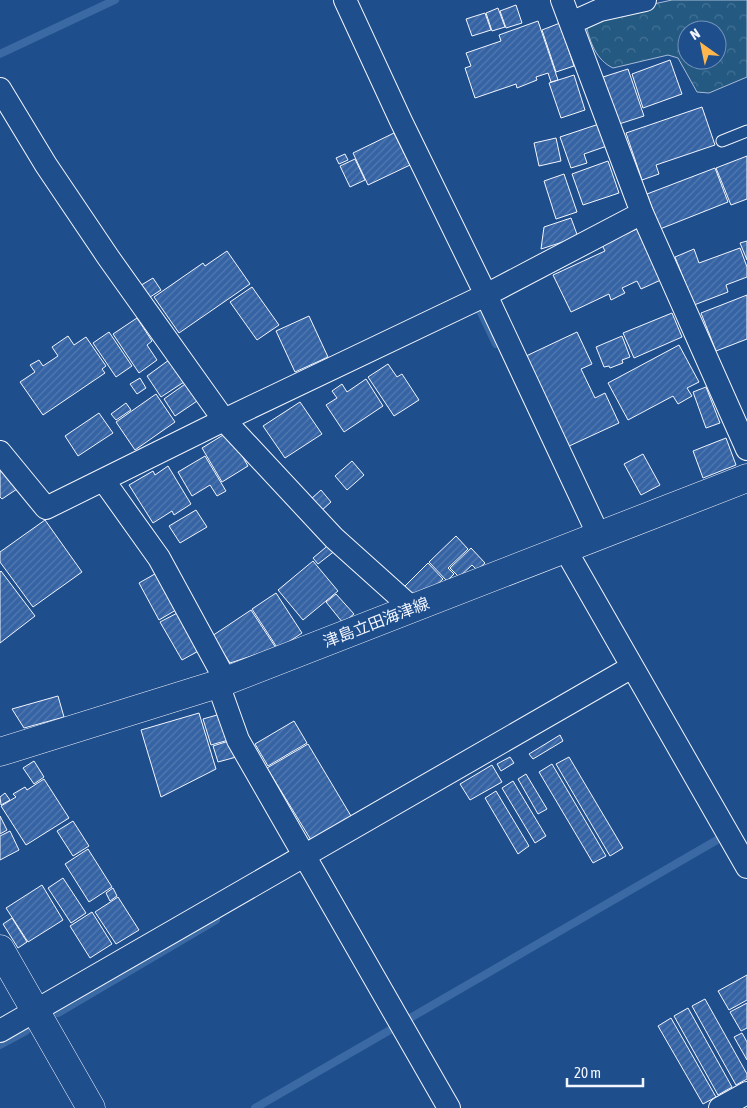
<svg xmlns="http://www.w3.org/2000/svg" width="747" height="1108" viewBox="0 0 747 1108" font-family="'Asap Condensed','Noto Sans JP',sans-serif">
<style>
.forest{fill:url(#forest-crowns);stroke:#a8bbd7;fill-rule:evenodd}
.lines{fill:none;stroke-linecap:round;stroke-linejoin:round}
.stream{stroke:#3b69a3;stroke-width:8}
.building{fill:url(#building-hatch);stroke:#f2f6ff}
.service-casing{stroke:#f2f6ff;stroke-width:13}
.minor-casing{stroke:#f2f6ff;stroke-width:24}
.tertiary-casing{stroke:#f2f6ff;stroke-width:29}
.secondary-casing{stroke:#f2f6ff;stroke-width:29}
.service{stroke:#1f4e8c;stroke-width:11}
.minor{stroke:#1f4e8c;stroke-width:22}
.tertiary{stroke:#1f4e8c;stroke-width:28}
.secondary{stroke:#1f4e8c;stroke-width:28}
.labels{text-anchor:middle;stroke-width:4;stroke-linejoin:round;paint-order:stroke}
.street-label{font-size:16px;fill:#f2f6ff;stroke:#1f4e8c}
</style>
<defs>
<pattern id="forest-crowns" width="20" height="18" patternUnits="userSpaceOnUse" patternTransform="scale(1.25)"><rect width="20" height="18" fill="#245a82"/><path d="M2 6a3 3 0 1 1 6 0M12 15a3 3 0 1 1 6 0" fill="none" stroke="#447295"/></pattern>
<pattern id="building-hatch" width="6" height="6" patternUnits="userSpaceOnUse" patternTransform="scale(1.25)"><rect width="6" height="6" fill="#3563a3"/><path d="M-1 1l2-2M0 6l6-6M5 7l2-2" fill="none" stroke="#537ab1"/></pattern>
</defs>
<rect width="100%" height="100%" fill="#1f4e8c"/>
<path class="forest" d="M672,0H747V77L709,93L697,92L678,58L668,55L613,68C596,60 590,42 586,25L598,16ZM687,30H717V60H687Z"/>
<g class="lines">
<path class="stream" d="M0,54L115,0
M474,310L479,308L496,344
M58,1013L216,920
M405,1021L717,840
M0,1045L26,1031
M255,1108L397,1026"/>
</g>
<path class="building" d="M516,5L522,23L506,28L500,11Z
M498,8L505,27L492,31L486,13Z
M485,13L491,30L472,36L466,19Z
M538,21L558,80L551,82L548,73L536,77L537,80L517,88L516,84L475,98L465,68L471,66L466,53L501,41L499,35Z
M560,23L574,66L556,72L542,30Z
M670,60L682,94L643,108L632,74Z
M628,69L644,116L619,124L603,77Z
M574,75L585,110L561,118L549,83Z
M702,107L715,145L656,165L659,174L642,180L626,133Z
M599,124L607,146L584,154L587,163L571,168L560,137Z
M394,133L410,165L368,185L353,153Z
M556,138L561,161L539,166L534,143Z
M345,154L348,160L339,164L336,158Z
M747,156V199L731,205L716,168Z
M355,159L365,180L350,187L340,166Z
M608,161L619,193L583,205L572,174Z
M715,168L728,202L660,229L647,194Z
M564,174L577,212L556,219L544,181Z
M571,218L578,237L541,249L544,227Z
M639,228L663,279L641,289L637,281L622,288L625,293L611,300L609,294L571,312L553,275L605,251L602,245Z
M747,241V260L740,243Z
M740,248L747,267V277L726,285L728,292L694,305L675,257L694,249L699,263Z
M227,251L250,284L179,333L154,297L203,263L205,266Z
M153,278L161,290L147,299L138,287Z
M252,287L279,325L257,340L230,302Z
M747,295V339L716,351L701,313Z
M672,313L682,337L634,358L623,333Z
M309,316L328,357L295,372L276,331Z
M137,318L152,341L147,345L157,360L139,373L113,334Z
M109,332L132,366L116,377L93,343Z
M577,332L592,364L581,369L595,398L605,393L619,423L567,447L524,357Z
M68,336L74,345L86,337L106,366L102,369L105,373L43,415L20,382L35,372L30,365L39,360L43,366L58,356L52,347Z
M622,336L630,357L622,360L623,363L610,368L609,366L604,367L596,347Z
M679,345L699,382L687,388L692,396L678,404L673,396L628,420L608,383Z
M169,360L184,382L161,397L147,376Z
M388,364L397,377L402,374L419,400L394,416L368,377Z
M140,378L146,388L137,394L130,384Z
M366,379L383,406L344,432L326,405L337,398L332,391L342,384L347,392Z
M188,382L200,399L175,416L164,399Z
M706,387L720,423L706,428L693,392Z
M156,394L175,422L135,450L116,422Z
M300,402L322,434L285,458L263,426Z
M126,403L131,410L116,420L111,414Z
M99,413L113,433L78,456L65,436Z
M228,432L248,466L222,482L202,448Z
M726,438L736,465L703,478L693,451Z
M643,454L660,485L641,495L624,464Z
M205,456L226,491L217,496L210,485L192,496L178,472Z
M352,461L364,475L347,490L335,476Z
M0,464L17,489L2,499L0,497Z
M168,466L191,504L174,515L172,511L153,523L129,485L153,471L155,475Z
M321,490L331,502L321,511L311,499Z
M196,510L207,527L180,543L169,526Z
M45,520L82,572L33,607L0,562V552Z
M456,536L468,549L448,568L454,574L447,581L429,562Z
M331,543L336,550L318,564L313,558Z
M471,548L485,563L477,570L472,565L459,577L450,568Z
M313,561L338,591L303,620L278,590Z
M428,563L443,579L431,590L428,587L416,598L405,586Z
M1,571L35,616L0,643V572Z
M160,571L181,607L159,620L139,583Z
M276,593L302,633L278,649L252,609Z
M336,594L354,614L343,623L326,602Z
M183,610L204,648L182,660L160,622Z
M251,610L276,648L230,663L212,636Z
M58,696L64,717L24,728L12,709Z
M199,713L216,769L161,797L141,730Z
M224,713L232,739L211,745L203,719Z
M294,721L307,743L268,766L255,744Z
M560,735L563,741L533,759L529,754Z
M235,739L240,756L218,762L213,746Z
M308,744L351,816L311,840L267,768Z
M510,757L514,763L501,771L497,764Z
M569,757L623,848L610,856L556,764Z
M34,761L44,777L34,784L23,768Z
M552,764L606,856L593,863L539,772Z
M492,765L502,782L470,800L460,784Z
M526,774L547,809L538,814L518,779Z
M44,779L69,818L26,845L1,806L16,797L13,794L25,787L27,790Z
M513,781L546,836L535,843L502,788Z
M496,791L529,846L518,854L485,798Z
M5,793L10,800L1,805L0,797Z
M0,816L7,830L0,834Z
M73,821L89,846L73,856L57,831Z
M10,831L19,850L0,860V836Z
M88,849L112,887L89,902L65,864Z
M63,878L86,913L71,923L48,888Z
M42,885L63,920L28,942L6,908Z
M113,888L117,896L110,901L106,893Z
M118,897L139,930L116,944L95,912Z
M92,912L112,944L90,958L70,926Z
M12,918L27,942L18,948L3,924Z
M747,975V1000L729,1010L718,991Z
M705,999L747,1074V1079L736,1085L692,1006Z
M747,1003V1028L741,1031L730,1012Z
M688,1008L732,1087L718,1095L674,1016Z
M671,1018L716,1097L703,1104L658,1026Z
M742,1033L747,1042V1060L734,1037Z"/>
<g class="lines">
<g class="service-casing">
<path id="service" d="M722,141L747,131"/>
</g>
<g class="minor-casing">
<path id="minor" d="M345,0L401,121L486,295L599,536
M562,0L642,213L747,449
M571,23L600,10L645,0
M0,89L46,165L108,257L224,420L334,538L412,608
M0,452L46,508L224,420L486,295L642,213
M104,481L159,558L226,681
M565,549L747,867
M218,684L238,740L449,1108
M0,1031L632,667
M720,1108L747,1093"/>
</g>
<g class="tertiary-casing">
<path id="tertiary" d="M0,949L91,1108"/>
</g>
<g class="secondary-casing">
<path id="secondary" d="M0,752L218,684L747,478"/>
</g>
<use href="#service" class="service"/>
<use href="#minor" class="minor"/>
<use href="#tertiary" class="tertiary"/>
<use href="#secondary" class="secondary"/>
</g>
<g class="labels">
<g class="street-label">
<text transform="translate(376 622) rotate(-21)" y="6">津島立田海津線</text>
</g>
</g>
<g transform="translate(702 45) rotate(327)"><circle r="24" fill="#1f4e8c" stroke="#7391ba"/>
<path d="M0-4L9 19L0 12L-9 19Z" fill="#ffb74d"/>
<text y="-8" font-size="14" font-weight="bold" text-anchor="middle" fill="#f2f6ff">N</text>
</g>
<path d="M567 1078v8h76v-8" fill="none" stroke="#f2f6ff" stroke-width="2.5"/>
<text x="574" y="1078" font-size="15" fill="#f2f6ff" stroke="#1f4e8c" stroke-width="4" paint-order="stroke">20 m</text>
</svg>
